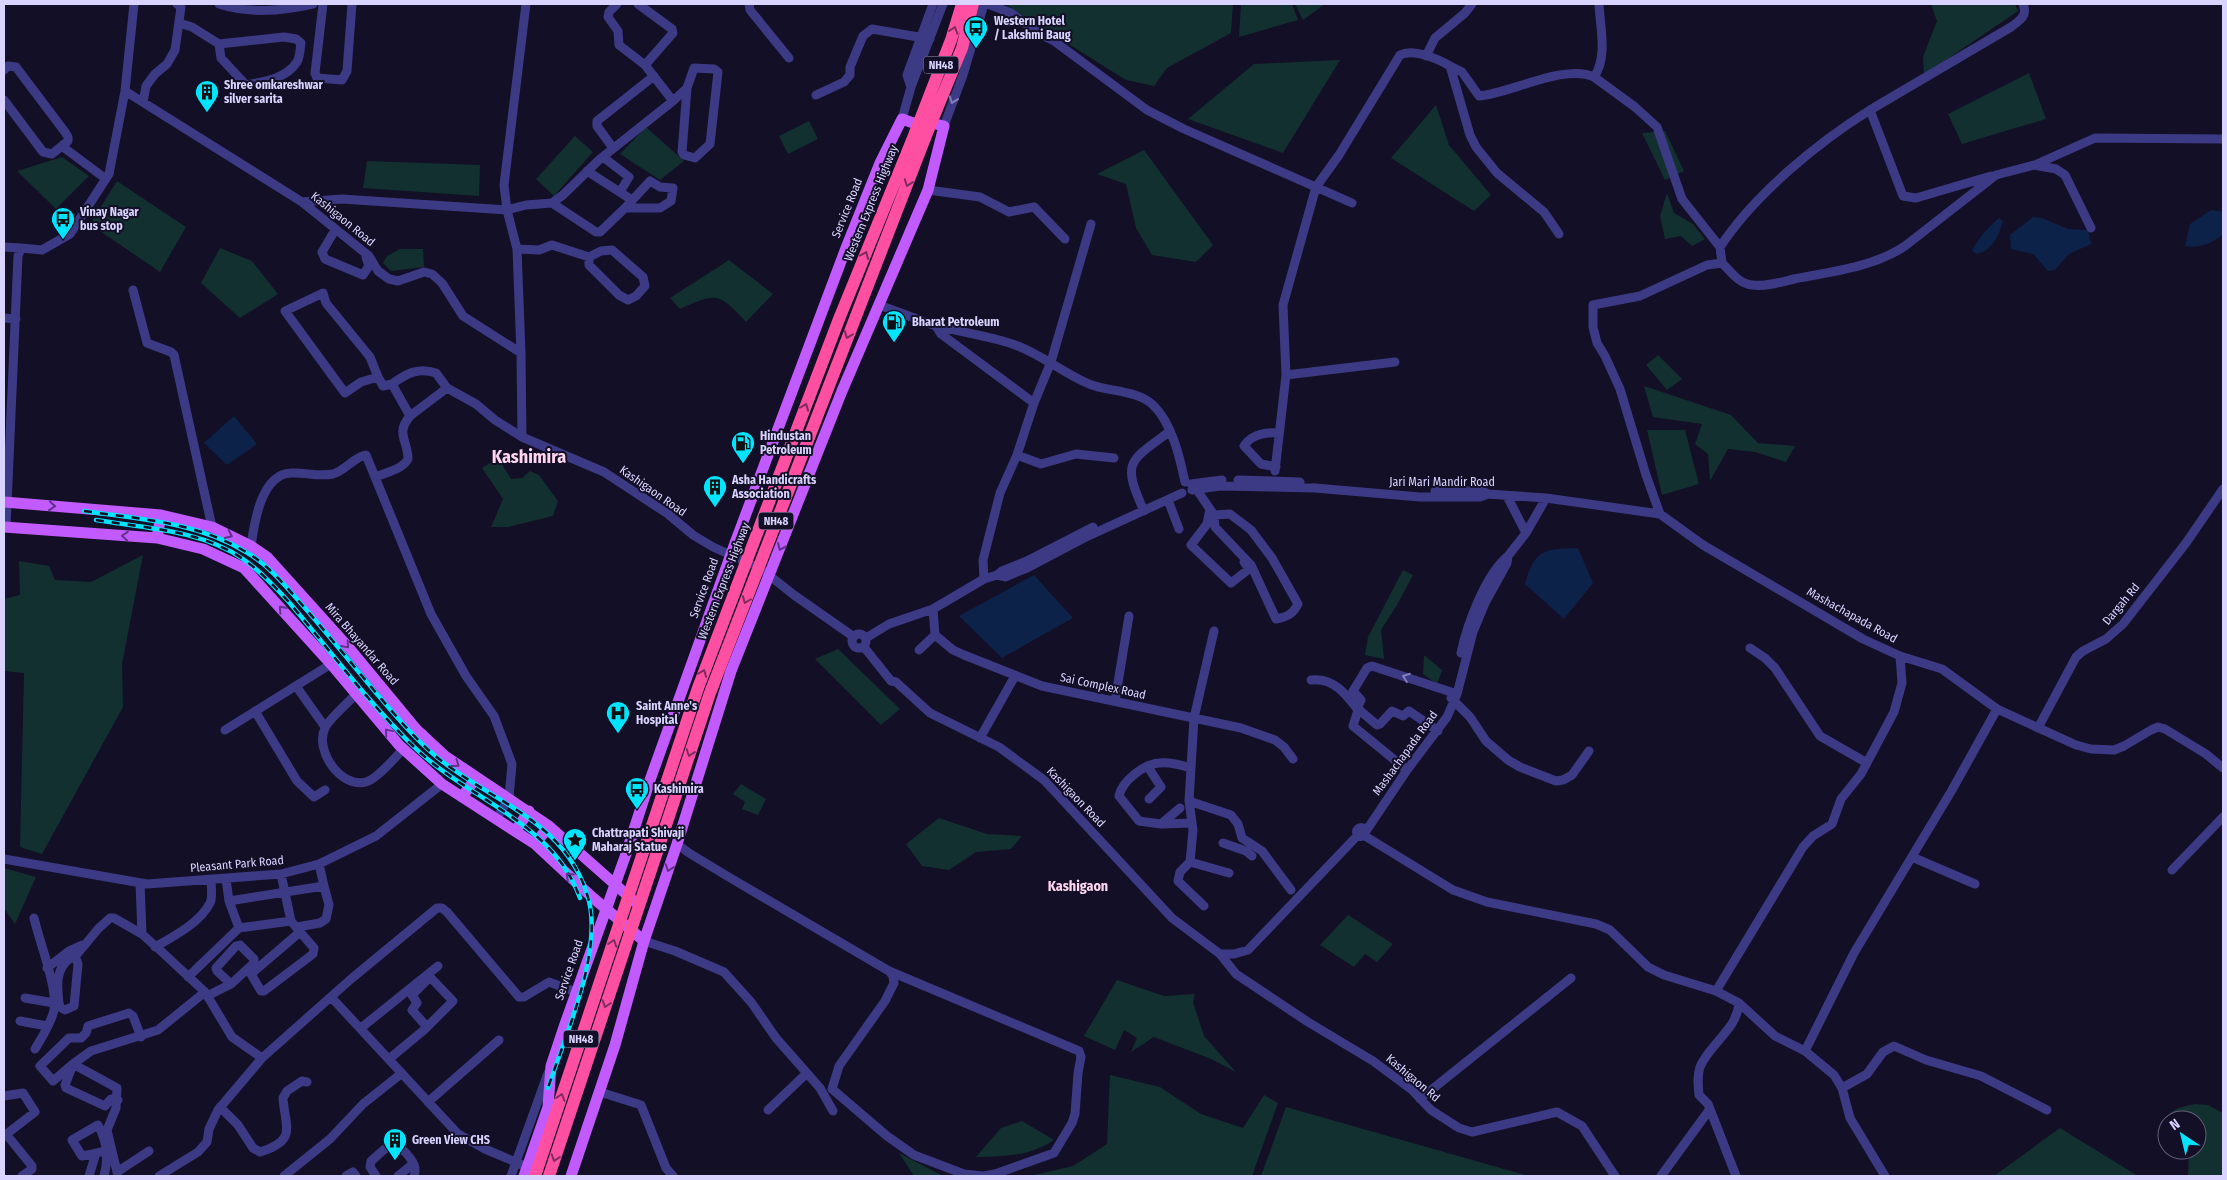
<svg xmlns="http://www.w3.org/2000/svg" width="2227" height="1180" viewBox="0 0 2227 1180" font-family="'Fira Sans Condensed',sans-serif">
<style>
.green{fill:#12302f}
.water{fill:#0c2248}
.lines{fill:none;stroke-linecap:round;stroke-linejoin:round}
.minor{stroke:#3d3a85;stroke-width:9}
.major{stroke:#c25bff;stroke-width:11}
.highway{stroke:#ff4fa3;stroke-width:12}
.rail-casing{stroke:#00e5ff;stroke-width:4.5}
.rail{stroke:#130f26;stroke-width:2.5;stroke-dasharray:8;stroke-linecap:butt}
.highway-bridge{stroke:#ff4fa3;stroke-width:12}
.oneway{stroke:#7d2c5e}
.oneway2{stroke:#837fbc}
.oneway3{stroke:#623188}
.labels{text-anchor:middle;stroke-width:4;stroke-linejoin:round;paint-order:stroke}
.shield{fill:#130f26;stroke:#9e99be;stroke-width:1}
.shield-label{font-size:11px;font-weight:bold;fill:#d9d4ff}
.poi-label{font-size:12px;font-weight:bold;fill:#d9d4ff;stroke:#130f26;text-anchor:start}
.street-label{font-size:12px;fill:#d9d4ff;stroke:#130f26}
.neighbourhood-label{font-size:14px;font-weight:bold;fill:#ffd6f0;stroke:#130f26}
.district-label{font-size:18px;font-weight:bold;fill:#ffd6f0;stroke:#130f26}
</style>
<rect width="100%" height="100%" fill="#130f26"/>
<path class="green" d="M1005,4H1233L1231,33L1167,68L1154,86L1126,80Z
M1241,4H1292L1298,20L1239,37Z
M1295,4H1325L1303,20Z
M1931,4H2015L2018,11L1924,75L1923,57L1937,21Z
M1340,60L1283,153L1188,119L1254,64Z
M2029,73L2046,119L1962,144L1948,114Z
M1436,105L1449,145L1491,195L1474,211L1391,158Z
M809,121L818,139L788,154L779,136Z
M646,127L684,161L660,180L620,154Z
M1665,131L1684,171L1665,180L1642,133Z
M575,136L593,152L554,196L536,179Z
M1144,150L1213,245L1196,262L1152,255L1136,228L1126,184L1097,174Z
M62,157L89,176L56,209L17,171Z
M367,161L480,165L479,196L363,188Z
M117,181L186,227L160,272L90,224Z
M1667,193L1674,213L1693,224L1705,239L1692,246L1681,236L1665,239L1660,216Z
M220,248L252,261L278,294L240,318L201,283Z
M400,249H423L424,267L391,271L383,263L387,256Z
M729,260L773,294L746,322C719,293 717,292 680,309L670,298Z
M1658,355L1682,379L1667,390L1646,365Z
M1644,386L1731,415L1758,443L1795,446L1786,462L1755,452L1728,449L1710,481L1708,454L1695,444L1702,424L1653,417Z
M1647,430H1685L1699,484L1662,495Z
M496,459L500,461L511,479L522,478L530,471L539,475L558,501L553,516L508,527H491L503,499L482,468Z
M143,555L122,664L123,707L42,854L20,847L24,673L4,671V599L20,595L19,561L49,566L55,580L91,582Z
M1403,570L1413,575L1397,605L1381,630L1384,659L1365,655L1368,637Z
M838,649L900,709L881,725L815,659Z
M1424,655L1442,670L1437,684L1423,674Z
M741,784L766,799L758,815L742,809L745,802L733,794Z
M939,818L987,834L1022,836L1011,849L976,852L949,870L922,866L906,844Z
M4,868L36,877L15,924L4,908Z
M1348,915L1393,944L1377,962L1365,954L1354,967L1320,945Z
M1117,980L1164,996L1195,994L1193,1002L1204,1036L1236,1072L1211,1059L1154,1037L1131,1052L1137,1038L1124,1030L1115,1050L1084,1036Z
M1110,1075L1160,1087L1201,1114L1243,1128L1264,1095L1278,1103L1252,1176H1030L1073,1166L1107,1144Z
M2195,1104L2208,1105L2223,1113V1176H2188L2189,1150H2197V1120L2166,1121C2169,1108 2183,1107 2195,1104Z
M1286,1107L1529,1176H1261Z
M1022,1121L1054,1140C1029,1157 1005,1156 976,1157L1001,1128Z
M2060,1128L2138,1176H1994Z
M899,1153L943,1176H914Z"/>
<path class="water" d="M2211,210L2221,211L2223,214V234C2214,243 2198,249 2185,246L2190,224Z
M2033,217L2042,218L2068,229L2088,230L2091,244L2069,254L2055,270L2048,271L2033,254L2011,249L2010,235Z
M1999,218L2003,221C1999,235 1992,252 1976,254L1972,250C1980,237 1988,227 1999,218Z
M234,416L257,444L227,465L204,443Z
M1578,548L1593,583L1564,619L1525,584C1535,549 1543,549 1578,548Z
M1034,575L1073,618L1002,658L959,616Z"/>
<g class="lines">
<path class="minor" d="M219,4C250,14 281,11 313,4
M323,4L315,73L317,78L342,80L347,71L352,4
M638,4L672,29L673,33L645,65
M749,4L750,10L789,58
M988,4L1011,13L1040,34L1054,41L1147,110L1184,129L1352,203
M1599,4C1600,27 1608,57 1594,77L1635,107L1657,127L1682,199L1720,247L1722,263
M179,23L192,27L219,44L284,37L296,39L301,43C300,49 300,57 297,62C286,79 263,82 246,85L221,58L219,44
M1426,56L1435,38L1465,13L1472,4
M1450,66L1462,72L1479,96C1509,94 1565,63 1594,77
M4,70L8,66L16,67L65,132L68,137V141L52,154L43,152L4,100
M911,87L907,75L933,4
M125,91L302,202L369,256L378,271L389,279L398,281L424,272L432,274L442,283L463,316L521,353L522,437L604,472L668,514L693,535L713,547L751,564
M816,95L844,82L850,75V67L863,36L872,29L930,39
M673,101L687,88L694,68L714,69L718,72L710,144L695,158L684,155L682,152L687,88
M143,102L146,86L155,74L167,64L175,50L181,7L177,4
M1870,110L2011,27C2020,20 2028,16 2023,4
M902,119L911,87L943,4
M944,126L963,75L984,4
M63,147L106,179
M613,148L597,126V121L654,76
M603,157L629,177L620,192
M2037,164L2095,138L2223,139
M587,171L632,200
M928,190L980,197L1009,212L1034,207L1065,239
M302,202L342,199L507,210L504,185L526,4
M552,203L596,232H600L625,208H660L671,201L673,188L660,187L650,181L625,208
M335,230L322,252L325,259L363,275L369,266L366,257
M4,247L21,248
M1720,247C1754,195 1817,143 1870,110L1903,196L1916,198L1991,176
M517,249L539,250L552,245L589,257L601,251L612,250L643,277L645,286L636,296L628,300L619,295L589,265V257
M133,290L147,343L171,352L174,355L212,527
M879,305L936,326L941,334L1034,403L1051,362L1091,224
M4,318L16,319
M936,326C960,332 996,337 1018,346C1043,356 1064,373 1089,384C1109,392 1137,390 1153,405C1172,423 1180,458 1185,482
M521,353L517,249L507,210L526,205L552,203L563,195L600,159L673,101L645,65L619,45L618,31L608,17L609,12L617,4
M1286,375L1395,362
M378,377L370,357L326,303L323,293L285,311L345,393L361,382L378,377L383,386L392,384
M410,416L447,388
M1017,455L1041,464L1076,454L1114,458
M1276,467L1261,464L1244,446C1251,434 1267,432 1279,433
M1275,471L1286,375L1283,305L1316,187L1339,155L1400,55C1414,48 1438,59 1450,66L1470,135L1476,147L1497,173L1544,212L1559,234
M375,477C385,473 403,469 408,459C408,440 395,434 410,416L392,384C407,373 419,367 436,373L447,388L476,404L495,420L522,437
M1238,480L1300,482
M1191,484L1222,480
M1192,490L1220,486L1315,488L1420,497H1480L1488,494L1546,498L1660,514L1703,545L1863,639L1900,656L1942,669L1997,709L2076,745L2091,749L2114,750L2124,746L2151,730L2158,727L2165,729L2206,754L2223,768
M1197,490L1214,515L1230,514L1251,530L1272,558L1298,604C1293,614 1287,617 1276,619L1251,565L1215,527L1214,515
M1435,491H1483L1488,494
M1507,496L1526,533
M1168,500L1179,529
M1210,509L1207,524L1191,545L1231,583L1249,569L1244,562
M1144,511C1122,462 1128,462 1169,432
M1660,514L1646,475L1620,389L1605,356L1597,343L1593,327V305L1640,296L1707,265L1722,263C1730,271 1739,284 1752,285C1766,287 1781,282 1794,279C1830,272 1874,267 1905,246L1996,175L2034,165L2056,169L2065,175L2091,228
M6,527L18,256L21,248L42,250L70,234L109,174L125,91L134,4
M251,546C254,524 261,474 291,473C305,472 318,477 333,474C345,471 355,456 366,455L431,614L466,676L494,716L512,764L509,798L497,818
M765,572L794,595L854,637
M997,575L1002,571L1027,561L1093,527
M984,579L983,560L1000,493L1017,455L1034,403
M933,609L935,635L953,650L964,655L1042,686L1241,728L1275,740L1284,747L1293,759
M1214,631L1194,718L1189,801L1231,815L1238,824L1242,838L1262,851L1291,890
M852 641a7 7 0 1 1 14 0a7 7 0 1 1-14 0Z
M866,638L889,624L933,609L984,579L997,575L1005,577L1027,568L1084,538L1182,493
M864,647L891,681L896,682L930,713L999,747L1044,780L1172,918L1220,954L1236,974L1308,1022L1373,1061L1412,1090L1431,1110L1459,1128L1472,1132L1557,1112L1582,1126L1615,1176
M1750,648L1765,658L1775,668L1820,736L1867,763
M919,650L935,635
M1461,653C1467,625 1485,575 1508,556
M1311,680C1333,677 1346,694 1358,710L1353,726L1407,770
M296,686L325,727
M356,694C349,702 329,719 325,728C314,750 341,789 366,782C377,779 395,758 403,749
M1451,698L1470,717L1486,741L1508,760L1520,767L1556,781L1563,780L1572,775L1589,751
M1115,701L1129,616
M255,711L297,781L314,797L325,790
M2038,728L2076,657L2083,651L2106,639L2123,624L2186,543L2223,489
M225,730L331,664
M1438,731L1409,711L1403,716L1392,711L1380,724L1377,725L1357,708L1361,700L1353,691L1367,668L1372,666L1457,694
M980,738L1015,676
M1148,767L1161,787L1149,799
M1190,768C1181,765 1170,762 1159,763C1144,764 1122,781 1119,796L1139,821L1161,824L1192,823
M1189,801L1193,830L1190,862L1180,872L1178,881L1204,906
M1161,824L1180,808
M1356.5 832a4.5 4.5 0 1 1 9 0a4.5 4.5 0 1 1-9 0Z
M1366,831L1407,770L1447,717L1457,694L1473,632L1485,603L1507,563L1508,556L1526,533L1546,498
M1365,836L1453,890L1487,902L1596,924L1610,930L1648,967L1664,975L1716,991L1739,1003C1737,1030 1710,1043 1700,1067C1697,1076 1698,1085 1699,1095L1708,1104L1736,1176
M1223,843L1246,851L1252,856
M677,844L689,853L727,876L889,971L893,976L894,983L885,1001L839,1066L832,1089L887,1136L914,1155L964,1174L983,1176L995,1174L1054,1153L1072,1123L1075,1114L1078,1073L1081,1057L1079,1051L889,971
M1912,857L1975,884
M4,859L147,884L281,874L319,864L376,836L442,784
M1190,862L1229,873
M319,864L324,886
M2172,870L2223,817
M281,874L291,921L300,932L251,974L261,991H264L313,954L314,948L300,932
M226,879L229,901L239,928L291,921
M140,883L142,934
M229,901L324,886L329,905L326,919L320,923L297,927
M34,918C39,941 58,988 54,1010C51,1024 42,1037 35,1049
M644,941L675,951L724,972L751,1002L776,1038L820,1088L833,1111
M155,947C174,936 200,923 210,903C213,897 211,887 211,880
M1220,954H1234L1248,950L1358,835
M72,957L76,958L78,964L74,1006L65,1010L60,1007L59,1003C57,986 55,967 72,957Z
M74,958L98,929L110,918H114L142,934L162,952L205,992L232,1037L262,1058
M47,968L69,951L82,945
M188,977L239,928
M1716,991L1803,847L1813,836L1832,824L1841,799L1861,774L1894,712L1902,683L1900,656
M207,996L231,984L254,963V959L240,945L236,946L216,968L217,971L231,984
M331,997L458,1134L485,1149L527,1167
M25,998L54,1003
M1739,1003L1775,1036L1805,1051L1834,1075L1842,1088L1850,1118L1885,1176
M20,1021L47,1026
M361,1028L438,966
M1805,1051L1854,953L1952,790L1997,709
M389,1059L424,1030L453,1001L430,977L412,995L417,1003L412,1010L427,1027
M73,1064L53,1081L40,1066L69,1038H81L86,1033L88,1026L129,1013L133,1016L141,1037
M72,1067L65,1085L66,1088L105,1106L111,1099L118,1100
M1842,1088L1867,1074L1883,1052L1894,1046L1926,1060L1981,1076L2047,1110
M600,1092L641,1105L666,1168L673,1176
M4,1096L23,1093L35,1112L4,1136
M1420,1099L1571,978
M428,1102L499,1040
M220,1107L238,1125L253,1148L260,1152C298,1140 285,1127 283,1098L287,1091L302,1081L307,1082
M768,1110L807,1073
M6,1134L32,1166V1169L22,1176
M117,1172L149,1151
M89,1176L96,1153
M104,1176C109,1157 107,1142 98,1125L72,1140L82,1156C92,1154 102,1152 111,1149
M118,1176L107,1130L116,1108L117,1088L73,1064L91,1051L158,1030L205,992
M159,1176L198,1152L207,1142L209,1129L218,1110L262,1058L351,979L437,908H442L447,912L519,997H524L549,982L576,992
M284,1176L330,1139L363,1104L402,1073
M346,1176L353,1172L356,1176
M376,1176L370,1167L371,1161C377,1157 386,1145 394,1145C401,1145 414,1161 415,1168C415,1171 415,1174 414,1176
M398,1176L413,1164
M511,1176L548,1073
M1661,1176L1710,1109"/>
<path class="major" d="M4,502L161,515L212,527L251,546L267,557L349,648L416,729L445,756L549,826L635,902
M4,527L157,538L203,549L244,568L331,664L399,745L442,784L535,844L592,897L644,941
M157,538L161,515
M462,797L476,778
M516,830L529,811
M535,844L549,826
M524,1176L548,1107L551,1066L565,1024L626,854L650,780L735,543L846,248L880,163L902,119L919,125
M571,1176L615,1045L644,941L677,844L731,671L842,391L928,190L944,126L931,123"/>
<path class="highway" d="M915,133L951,40L962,4
M925,138L962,48L973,4"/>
<g class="rail-casing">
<path id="rail" d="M84,511C140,519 197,522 246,552C269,565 288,589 305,608C329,636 353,665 377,694C398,718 418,743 443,762C499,805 569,824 589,901C602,955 565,1036 548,1088
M96,520C145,528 201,530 243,559C260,571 274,586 288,601C329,649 367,701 412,745C467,800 552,820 580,898"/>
</g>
<use href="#rail" class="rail"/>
<path class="highway-bridge" d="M535,1176L698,688L839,319L915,133
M549,1176L710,693L925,138"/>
</g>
<defs><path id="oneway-chevron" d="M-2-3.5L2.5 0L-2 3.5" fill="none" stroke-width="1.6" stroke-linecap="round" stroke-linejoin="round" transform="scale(1.25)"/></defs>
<g class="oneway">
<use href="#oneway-chevron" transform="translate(954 30) rotate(-72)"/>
<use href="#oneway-chevron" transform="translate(908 183) rotate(110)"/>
<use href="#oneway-chevron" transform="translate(865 255) rotate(-68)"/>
<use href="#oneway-chevron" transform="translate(848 335) rotate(111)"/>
<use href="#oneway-chevron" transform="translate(805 407) rotate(-69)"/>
<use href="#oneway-chevron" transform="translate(746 600) rotate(111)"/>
<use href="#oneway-chevron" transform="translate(703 673) rotate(-69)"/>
<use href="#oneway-chevron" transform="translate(690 753) rotate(109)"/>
<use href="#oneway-chevron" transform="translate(613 943) rotate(-72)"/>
<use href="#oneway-chevron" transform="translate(606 1004) rotate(108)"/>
<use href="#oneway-chevron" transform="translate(561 1097) rotate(-72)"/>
<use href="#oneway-chevron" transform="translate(555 1158) rotate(108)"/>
</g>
<g class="oneway2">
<use href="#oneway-chevron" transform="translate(953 100) rotate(110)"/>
<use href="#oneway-chevron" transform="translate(1406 677) rotate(-160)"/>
</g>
<g class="oneway3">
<use href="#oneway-chevron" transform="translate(52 506) rotate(5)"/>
<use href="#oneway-chevron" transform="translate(229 535) rotate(25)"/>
<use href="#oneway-chevron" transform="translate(125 536) rotate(-176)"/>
<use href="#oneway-chevron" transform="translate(781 547) rotate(114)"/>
<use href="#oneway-chevron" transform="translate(282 609) rotate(-132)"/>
<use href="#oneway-chevron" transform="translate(346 645) rotate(49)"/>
<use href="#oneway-chevron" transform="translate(388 732) rotate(-130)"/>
<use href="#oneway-chevron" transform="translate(456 764) rotate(36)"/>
<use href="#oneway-chevron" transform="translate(669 868) rotate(109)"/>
<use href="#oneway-chevron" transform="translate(569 876) rotate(-137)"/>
</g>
<defs>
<g id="bus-pin" transform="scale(1.25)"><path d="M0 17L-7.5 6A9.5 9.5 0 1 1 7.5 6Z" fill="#00e5ff" stroke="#130f26"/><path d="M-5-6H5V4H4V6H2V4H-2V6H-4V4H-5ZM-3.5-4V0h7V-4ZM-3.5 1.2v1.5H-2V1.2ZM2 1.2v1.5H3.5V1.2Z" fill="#111"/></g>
<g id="building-pin" transform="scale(1.25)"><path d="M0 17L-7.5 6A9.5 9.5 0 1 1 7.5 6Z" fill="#00e5ff" stroke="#130f26"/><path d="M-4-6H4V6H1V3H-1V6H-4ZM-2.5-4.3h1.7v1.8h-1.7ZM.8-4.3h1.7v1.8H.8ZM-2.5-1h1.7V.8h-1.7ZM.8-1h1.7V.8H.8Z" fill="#111"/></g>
<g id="fuel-pin" transform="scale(1.25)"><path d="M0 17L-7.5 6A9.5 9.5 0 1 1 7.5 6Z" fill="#00e5ff" stroke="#130f26"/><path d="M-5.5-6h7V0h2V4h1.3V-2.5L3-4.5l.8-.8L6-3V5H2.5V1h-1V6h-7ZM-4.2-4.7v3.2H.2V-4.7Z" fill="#111"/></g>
<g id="hospital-pin" transform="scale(1.25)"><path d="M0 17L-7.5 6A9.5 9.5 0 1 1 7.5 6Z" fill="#00e5ff" stroke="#130f26"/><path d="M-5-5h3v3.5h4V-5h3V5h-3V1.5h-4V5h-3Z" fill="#111"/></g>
<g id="sight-pin" transform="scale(1.25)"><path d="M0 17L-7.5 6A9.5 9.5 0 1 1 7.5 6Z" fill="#00e5ff" stroke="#130f26"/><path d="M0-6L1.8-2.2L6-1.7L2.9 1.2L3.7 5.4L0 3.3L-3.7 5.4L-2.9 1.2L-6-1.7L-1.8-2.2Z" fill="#111"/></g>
</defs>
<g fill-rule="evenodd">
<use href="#bus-pin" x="976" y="28"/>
<use href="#building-pin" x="207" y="92"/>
<use href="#bus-pin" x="63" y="219"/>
<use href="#fuel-pin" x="894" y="322"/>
<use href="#fuel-pin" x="743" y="443"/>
<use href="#building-pin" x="715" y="487"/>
<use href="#hospital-pin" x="618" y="713"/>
<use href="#bus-pin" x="637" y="789"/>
<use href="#sight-pin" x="575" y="840"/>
<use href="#building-pin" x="395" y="1140"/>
</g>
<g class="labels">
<g class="shield">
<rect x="923.5" y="56.5" width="35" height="17" rx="4"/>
<rect x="758.5" y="512.5" width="35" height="17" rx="4"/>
<rect x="563.5" y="1030.5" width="35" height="17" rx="4"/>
</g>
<g class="shield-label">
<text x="941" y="69">NH48</text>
<text x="776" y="525">NH48</text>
<text x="581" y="1043">NH48</text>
</g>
<g class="poi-label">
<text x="994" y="25">Western Hotel<tspan x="994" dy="14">/ Lakshmi Baug</tspan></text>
<text x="224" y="89">Shree omkareshwar<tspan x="224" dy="14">silver sarita</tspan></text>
<text x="80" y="216">Vinay Nagar<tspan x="80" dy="14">bus stop</tspan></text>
<text x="912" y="326">Bharat Petroleum</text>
<text x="760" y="440">Hindustan<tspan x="760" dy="14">Petroleum</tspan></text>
<text x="732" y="484">Asha Handicrafts<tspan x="732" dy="14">Association</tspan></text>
<text x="636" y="710">Saint Anne's<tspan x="636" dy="14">Hospital</tspan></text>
<text x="654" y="793">Kashimira</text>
<text x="592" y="837">Chattrapati Shivaji<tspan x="592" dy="14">Maharaj Statue</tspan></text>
<text x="412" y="1144">Green View CHS</text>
</g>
<g class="street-label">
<text transform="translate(871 203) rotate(-68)" y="4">Western Express Highway</text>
<text transform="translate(847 208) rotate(-68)" y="4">Service Road</text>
<text transform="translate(343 219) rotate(39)" y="4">Kashigaon Road</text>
<text x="1442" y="486">Jari Mari Mandir Road</text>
<text transform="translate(653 491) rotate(35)" y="4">Kashigaon Road</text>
<text transform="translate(724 581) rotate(-69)" y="4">Western Express Highway</text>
<text transform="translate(704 588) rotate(-70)" y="4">Service Road</text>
<text transform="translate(2121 604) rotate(-50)" y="4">Dargah Rd</text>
<text transform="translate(1852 615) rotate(29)" y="4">Mashachapada Road</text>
<text transform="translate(362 644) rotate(49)" y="4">Mira Bhayandar Road</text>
<text transform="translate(1103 686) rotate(12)" y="4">Sai Complex Road</text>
<text transform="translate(1405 753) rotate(-54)" y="4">Mashachapada Road</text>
<text transform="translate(1076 797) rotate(46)" y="4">Kashigaon Road</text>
<text transform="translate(237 864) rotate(-5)" y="4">Pleasant Park Road</text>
<text transform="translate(569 970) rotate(-71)" y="4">Service Road</text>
<text transform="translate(1413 1078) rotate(40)" y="4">Kashigaon Rd</text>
</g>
<g class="neighbourhood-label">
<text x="1078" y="891">Kashigaon</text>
</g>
<g class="district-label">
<text x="529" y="463">Kashimira</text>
</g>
</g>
<rect width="2227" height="1180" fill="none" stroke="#d9d4ff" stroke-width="10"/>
<g transform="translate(2182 1135) rotate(325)"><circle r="24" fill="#130f26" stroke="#625e7d"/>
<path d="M0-4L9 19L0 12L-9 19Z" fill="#00e5ff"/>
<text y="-8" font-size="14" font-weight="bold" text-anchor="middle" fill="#d9d4ff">N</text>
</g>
</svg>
